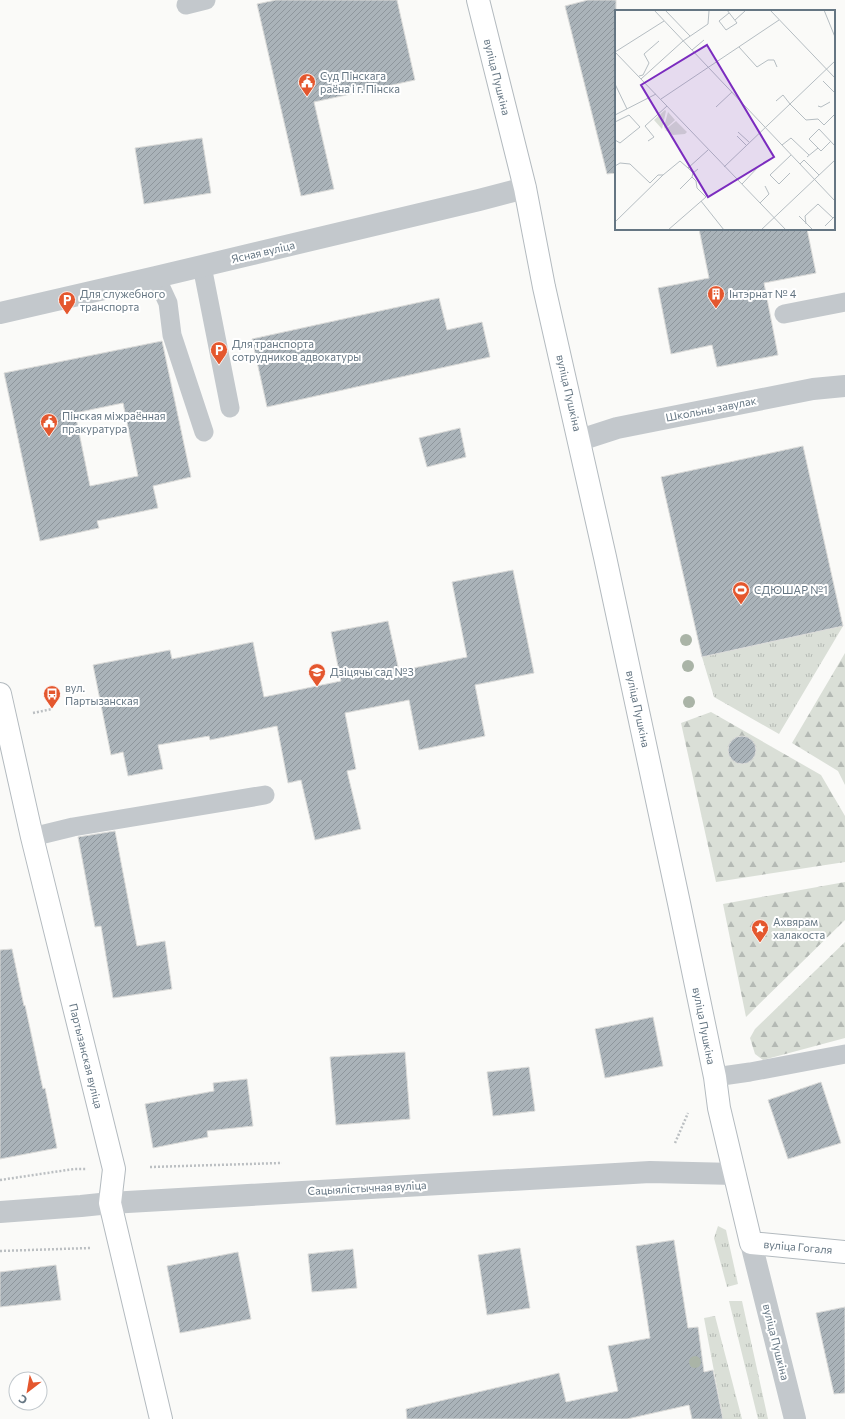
<svg xmlns="http://www.w3.org/2000/svg" width="845" height="1419" viewBox="0 0 845 1419" font-family="Commissioner,sans-serif">
<style>
.grass{fill:url(#grass-tufts)}
.forest{fill:url(#forest-firs)}
.building{fill:url(#building-hatch);stroke:#dcdcda;fill-rule:evenodd}
.lines{fill:none;stroke-linecap:round;stroke-linejoin:round}
.secondary-casing{stroke:#b3babf;stroke-width:24}
.path{stroke:#bbbfc2;stroke-width:2.5;stroke-dasharray:2 2;stroke-linecap:butt}
.lane{stroke:#c3c8cc;stroke-width:19}
.street{stroke:#c3c8cc;stroke-width:22}
.secondary{stroke:#fff;stroke-width:22}
.tree{fill:#aab4a7}
.labels{text-anchor:middle;stroke-width:4;stroke-linejoin:round;paint-order:stroke}
.poi-label{font-size:11px;fill:#657683;stroke:#fff;text-anchor:start}
.street-label{font-size:11px;fill:#657683;stroke:#fff}
.inset-road{fill:none;stroke:#b5bdc2;stroke-width:1}
.view{fill:#7b2cbf;fill-opacity:0.15;stroke:#7b2cbf;stroke-width:2}
.inset-edge{fill:none;stroke:#657683;stroke-width:2}
</style>
<defs>
<pattern id="grass-tufts" width="24" height="20" patternUnits="userSpaceOnUse"><rect width="24" height="20" fill="#dadfd7"/><path d="M3 7l-1-3M5 7V3M7 7l1-3M15 17l-1-3M17 17v-4M19 17l1-3" fill="none" stroke="#b4b9b4"/></pattern>
<pattern id="forest-firs" width="22" height="20" patternUnits="userSpaceOnUse"><rect width="22" height="20" fill="#dadfd7"/><path d="M5 1l3.5 6h-7zM16 11l3.5 6h-7z" fill="#b4b9b4"/></pattern>
<pattern id="building-hatch" width="6" height="6" patternUnits="userSpaceOnUse"><rect width="6" height="6" fill="#aab3b9"/><path d="M-1 1l2-2M0 6l6-6M5 7l2-2" fill="none" stroke="#8e969c"/></pattern>
</defs>
<rect width="100%" height="100%" fill="#fafaf8"/>
<path class="grass" d="M843,626L779,734L714,697L702,657Z
M718,1226L726,1230L738,1284L727,1287L714,1238Z
M742,1301L768,1419H758L729,1301Z
M715,1316L742,1419H723L704,1318Z"/>
<path class="forest" d="M845,653V785L838,771L792,743Z
M711,712L821,775L845,816V862L716,882L681,723Z
M845,882V920L746,1017L723,904Z
M845,942V1038L763,1060L755,1054L750,1038L755,1029Z"/>
<path class="building" d="M276,0H397L415,80L314,102L334,189L301,196L257,4Z
M588,0H616V173L607,174L565,6Z
M202,138L211,193L144,204L135,148Z
M699,229H807L816,273L764,283L778,355L717,367L712,345L671,354L658,288L709,278Z
M439,298L447,330L482,322L490,357L267,407L252,339Z
M162,341L191,477L153,486L158,508L97,521L99,528L40,541L4,373ZM123,403L138,476L90,486L75,413Z
M460,428L466,457L427,467L419,438Z
M803,446L843,626L702,657L661,477Z
M513,570L534,673L475,685L485,736L419,750L409,700L345,713L356,769L347,771L361,829L315,840L301,780L288,783L277,726L210,740L209,736L158,745L163,769L128,776L123,752L111,755L93,665L170,650L172,659L253,642L264,697L341,681L331,632L388,621L399,671L467,657L452,582Z
M728 750a14 14 0 1 1 28 0a14 14 0 1 1-28 0Z
M115,831L137,946L165,941L172,989L113,998L101,926L95,927L78,837Z
M12,949L24,1006L25,1005L43,1089L45,1088L57,1148L0,1159V950Z
M653,1017L663,1066L605,1078L595,1029Z
M405,1052L410,1119L336,1125L330,1057Z
M529,1067L535,1111L493,1116L487,1072Z
M247,1079L253,1126L207,1131L208,1137L153,1148L145,1104L214,1091L213,1083Z
M821,1082L841,1143L788,1159L768,1100Z
M674,1240L688,1328L698,1327L704,1372L713,1370L723,1419H692L689,1405L627,1419H407L406,1409L559,1373L566,1402L618,1391L608,1346L650,1338L636,1246Z
M520,1248L530,1308L487,1315L478,1255Z
M353,1249L357,1288L312,1292L308,1254Z
M238,1252L251,1319L180,1333L167,1266Z
M56,1265L61,1300L0,1307V1272Z
M845,1307V1393L834,1394L816,1313Z"/>
<g class="lines">
<g class="secondary-casing">
<path id="secondary" d="M478,0L525,188L544,287L605,557L679,903L715,1077L719,1108L751,1243L845,1252
M0,694L32,837L114,1169L110,1203L161,1419"/>
</g>
<path class="path" d="M33,713L52,709
M675,1143L688,1113
M150,1167L282,1163
M0,1180L74,1169H86
M0,1251L90,1248"/>
<path class="lane" d="M186,5L206,0
M202,266L230,408
M156,277L168,303L172,335L204,432
M784,314L845,302
M32,837L73,827L265,795
M715,1077L750,1072L845,1054"/>
<path class="street" d="M0,313L156,277L479,200L525,188
M580,440L617,428L813,389L845,386
M0,1212L81,1206L110,1203L650,1172L735,1174
M751,1243L795,1419"/>
<use href="#secondary" class="secondary"/>
</g>
<g class="tree">
<circle cx="686" cy="640" r="6"/>
<circle cx="688" cy="666" r="6"/>
<circle cx="689" cy="702" r="6"/>
<circle cx="695" cy="1362" r="6"/>
</g>
<defs>
<g id="civic-pin" transform="scale(0.9)"><path d="M0 17L-7.5 6A9.5 9.5 0 1 1 7.5 6Z" fill="#e4572e" stroke="#fff"/><path d="M-.6-6.5H3V-4.5H.6V-3L4-1V1h2V6H-6V1h2V-1L-.6-3ZM-1.2 2.5V6h2.4V2.5Z" fill="#fff"/></g>
<g id="building-pin" transform="scale(0.9)"><path d="M0 17L-7.5 6A9.5 9.5 0 1 1 7.5 6Z" fill="#e4572e" stroke="#fff"/><path d="M-4-6H4V6H1V3H-1V6H-4ZM-2.5-4.3h1.7v1.8h-1.7ZM.8-4.3h1.7v1.8H.8ZM-2.5-1h1.7V.8h-1.7ZM.8-1h1.7V.8H.8Z" fill="#fff"/></g>
<g id="parking-pin" transform="scale(0.9)"><path d="M0 17L-7.5 6A9.5 9.5 0 1 1 7.5 6Z" fill="#e4572e" stroke="#fff"/><path d="M-3.5-5.5H1a3.5 3.5 0 0 1 0 7H-1V5.5H-3.5ZM-1-3.4V-.6H.8a1.4 1.4 0 0 0 0-2.8Z" fill="#fff"/></g>
<g id="stadium-pin" transform="scale(0.9)"><path d="M0 17L-7.5 6A9.5 9.5 0 1 1 7.5 6Z" fill="#e4572e" stroke="#fff"/><path d="M0-5a6.5 5 0 1 0 0 10a6.5 5 0 1 0 0-10ZM-3.5-1.8h7v3.6h-7Z" fill="#fff"/></g>
<g id="school-pin" transform="scale(0.9)"><path d="M0 17L-7.5 6A9.5 9.5 0 1 1 7.5 6Z" fill="#e4572e" stroke="#fff"/><path d="M0-5L7-2L0 1L-7-2ZM-4 1L0 2.5L4 1V4Q0 6-4 4Z" fill="#fff"/></g>
<g id="bus-pin" transform="scale(0.9)"><path d="M0 17L-7.5 6A9.5 9.5 0 1 1 7.5 6Z" fill="#e4572e" stroke="#fff"/><path d="M-5-6H5V4H4V6H2V4H-2V6H-4V4H-5ZM-3.5-4V0h7V-4ZM-3.5 1.2v1.5H-2V1.2ZM2 1.2v1.5H3.5V1.2Z" fill="#fff"/></g>
<g id="sight-pin" transform="scale(0.9)"><path d="M0 17L-7.5 6A9.5 9.5 0 1 1 7.5 6Z" fill="#e4572e" stroke="#fff"/><path d="M0-6L1.8-2.2L6-1.7L2.9 1.2L3.7 5.4L0 3.3L-3.7 5.4L-2.9 1.2L-6-1.7L-1.8-2.2Z" fill="#fff"/></g>
</defs>
<g fill-rule="evenodd">
<use href="#civic-pin" x="307" y="82"/>
<use href="#building-pin" x="716" y="294"/>
<use href="#parking-pin" x="67" y="300"/>
<use href="#parking-pin" x="219" y="350"/>
<use href="#civic-pin" x="49" y="422"/>
<use href="#stadium-pin" x="741" y="590"/>
<use href="#school-pin" x="317" y="672"/>
<use href="#bus-pin" x="52" y="694"/>
<use href="#sight-pin" x="760" y="928"/>
</g>
<g class="labels">
<g class="poi-label">
<text x="320" y="80">Суд Пінскага<tspan x="320" dy="13">раёна і г. Пінска</tspan></text>
<text x="80" y="298">Для служебного<tspan x="80" dy="13">транспорта</tspan></text>
<text x="729" y="298">Інтэрнат № 4</text>
<text x="232" y="348">Для транспорта<tspan x="232" dy="13">сотрудников адвокатуры</tspan></text>
<text x="62" y="420">Пінская міжраённая<tspan x="62" dy="13">пракуратура</tspan></text>
<text x="754" y="594">СДЮШАР №1</text>
<text x="330" y="676">Дзіцячы сад №3</text>
<text x="65" y="692">вул.<tspan x="65" dy="13">Партызанская</tspan></text>
<text x="773" y="926">Ахвярам<tspan x="773" dy="13">халакоста</tspan></text>
</g>
<g class="street-label">
<text transform="translate(497 77) rotate(76)" y="4">вуліца Пушкіна</text>
<text transform="translate(263 252) rotate(-13)" y="4">Ясная вуліца</text>
<text transform="translate(569 393) rotate(77)" y="4">вуліца Пушкіна</text>
<text transform="translate(711 409) rotate(-11)" y="4">Школьны завулак</text>
<text transform="translate(638 709) rotate(78)" y="4">вуліца Пушкіна</text>
<text transform="translate(704 1026) rotate(79)" y="4">вуліца Пушкіна</text>
<text transform="translate(86 1056) rotate(76)" y="4">Партызанская вуліца</text>
<text transform="translate(367 1188) rotate(-3)" y="4">Сацыялістычная вуліца</text>
<text transform="translate(798 1247) rotate(5)" y="4">вуліца Гогаля</text>
<text transform="translate(776 1342) rotate(76)" y="4">вуліца Пушкіна</text>
</g>
</g>
<g transform="translate(615 10)">
<rect width="220" height="220" fill="#fafaf8"/>
<path d="M50,100L51,101L47,119L39,110ZM53,102L60,110L50,119L49,117ZM61,111L72,122L70,124L58,125L50,120Z" fill="#dadfd7"/>
<path class="inset-road" d="M39,0L220,191M50,0L75,26M112,0L122,13L111,20L104,11L114,3M155,0L220,68M209,0L220,27M120,10L130,1M124,37L142,57L153,50H159L162,57M77,40L89,30M0,42L171,220M0,42L49,11M24,66L28,65L34,53L29,44L44,31M26,69L68,31L93,14L94,1M208,71L220,83M0,74L12,99M46,89L164,10M161,91L168,85L175,94M175,94L191,110L203,109L209,115L220,104M203,96L206,97L215,92M101,97L117,82M0,105L41,84M0,112L14,105L25,117L5,133L0,130M123,122L134,132M122,126L131,135M33,131L39,127L30,116L52,96M216,131L206,141L194,129L204,119L220,136M167,135L176,128L194,145M192,147L203,138M185,154L189,150L204,165M0,156L5,153L15,154L35,173L43,165H48M109,157L220,51M73,158L78,163L83,159M175,163L164,174L155,165L176,145M127,174L145,155M65,179L77,167M86,191L109,220M145,193L154,184L150,176M184,206L198,220M0,212L48,165L65,151L73,158L93,140M191,214L190,206L203,194L218,208M210,216L219,207M53,220L91,187L82,178L81,171L77,167L78,163M146,220L220,150"/>
<path class="view" d="M92,35L159,147L93,187L26,75Z"/>
<rect width="220" height="220" class="inset-edge"/>
</g>
<g transform="translate(28 1391) rotate(211)"><circle r="19" fill="#ffffff" stroke="#c1c8cd"/>
<path d="M0-3L7 15L0 10L-7 15Z" fill="#e4572e"/>
<text y="-6" font-size="11" font-weight="bold" text-anchor="middle" fill="#657683">С</text>
</g>
</svg>
